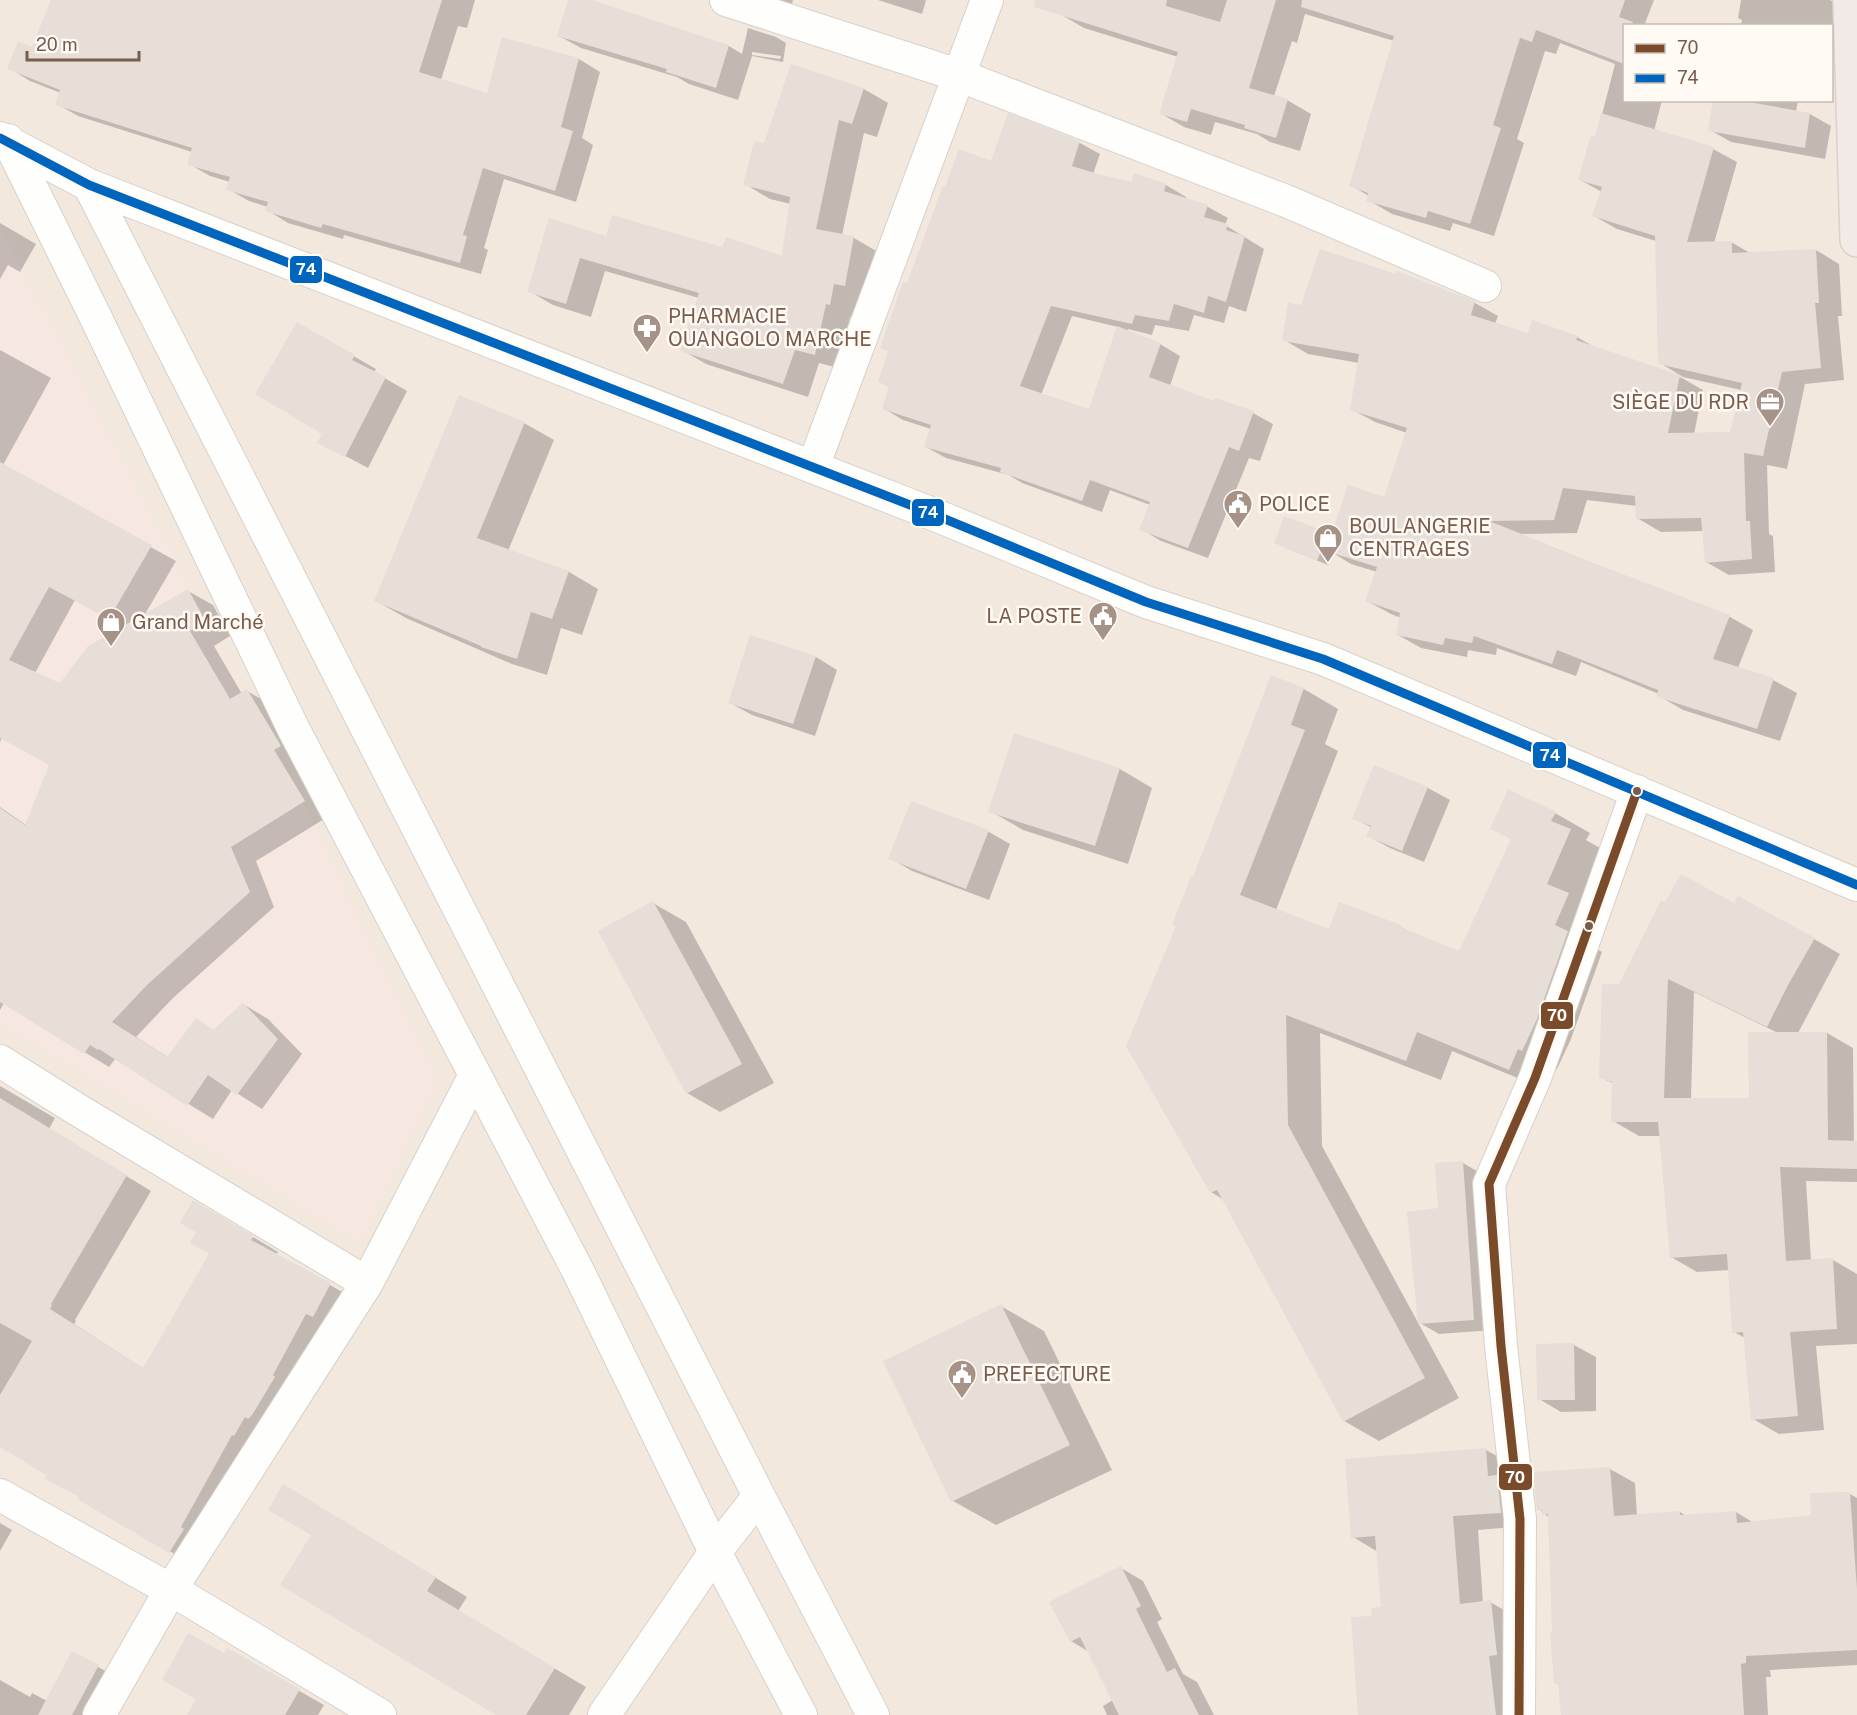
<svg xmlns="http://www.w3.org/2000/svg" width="1857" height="1715" viewBox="0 0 1857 1715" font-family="'Public Sans',sans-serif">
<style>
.residential{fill:#f2e8de;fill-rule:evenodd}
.commercial{fill:#f6e8e1}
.shadow{fill:#0003;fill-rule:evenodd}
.building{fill:#e6ded7}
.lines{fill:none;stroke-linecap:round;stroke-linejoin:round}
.street-casing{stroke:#d7d1cb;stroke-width:34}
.highway-casing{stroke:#dad1cc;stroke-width:36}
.street{stroke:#fefefd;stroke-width:32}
.highway{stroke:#f2eae7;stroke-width:33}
.bus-1-casing{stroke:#fffaf3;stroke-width:14}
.bus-2-casing{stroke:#fffaf3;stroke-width:14}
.bus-1{stroke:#7a4b2a;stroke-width:9}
.bus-2{stroke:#0065bd;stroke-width:9}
.bus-dot{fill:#7a5c4d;stroke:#fffaf3;stroke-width:2}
.labels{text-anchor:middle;stroke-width:5;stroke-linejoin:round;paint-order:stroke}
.poi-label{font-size:20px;fill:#7a5c4d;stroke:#fffaf3;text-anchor:start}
.line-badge{stroke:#fffaf3;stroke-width:2}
.badge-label{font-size:16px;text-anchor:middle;font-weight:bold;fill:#fff}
</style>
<rect width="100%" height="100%" fill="#f9f5f0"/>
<path class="residential" d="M0,0H1857V1715H0ZM1624,26H1832V100H1624Z"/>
<path class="commercial" d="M0,228L292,780L438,1082L360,1243L0,1023Z"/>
<path class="shadow" d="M52,0H475L467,28L458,26L441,80L488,95L504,39L579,59L600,72L582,138L593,145L576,202L504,179L484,248L488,250L481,274L344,235L343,239L288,223L267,210L268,207L249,201L228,189L230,182L210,176L189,164L192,152L78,116L57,104L61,93L30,81L9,68L33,49Z
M570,0H587L729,46L742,54L748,28L776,37L786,43L783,62L752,56L738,100L689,84L677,77L581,48L559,36ZM752,52L781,56L780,59L752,55Z
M780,0H793L792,4Z
M878,0H926L922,14Z
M1065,0H1654L1644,26H1624V100H1662L1654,131L1713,149L1737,162L1714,243L1731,242L1750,253L1816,250L1839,264L1842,316H1838L1844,380L1805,384L1787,469L1767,465L1769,534L1773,536L1775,572L1729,575L1706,562L1704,531L1661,532L1637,518V506L1587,500L1577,533L1518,534L1730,617L1753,630L1738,668L1773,680L1797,693L1780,741L1683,710L1659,696V694L1581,662L1576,676L1497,648L1496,655L1468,650L1467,657L1421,648L1398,635L1401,618L1391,614L1367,601L1377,572L1351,564L1333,553L1328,565L1286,548L1285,518L1333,536L1385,499L1407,433L1375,422L1351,409L1359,363L1308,354L1284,340L1302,306L1396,276L1397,273L1475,303L1498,316L1495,324L1529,335L1577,337L1596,348L1680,377L1703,390L1694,434L1732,433L1741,390L1683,377L1660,363L1656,241L1617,229L1594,216L1602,192L1580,180L1596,138L1615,64L1560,43L1556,54L1545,51L1517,139L1524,143L1494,236L1453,223L1450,231L1392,214L1368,200L1369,196L1350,185L1394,41L1305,14L1297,43L1292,41L1274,96L1287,100L1311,114L1300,151L1270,142L1257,134L1215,122L1211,135L1184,127L1160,113L1178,57L1084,28L1060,14Z
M1741,0H1830L1839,5L1833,42H1832V26H1741L1742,20L1738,18Z
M791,65L864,89L888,103L877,137L864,133L842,235L854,238L878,252L870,299L859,297L854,318L850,317L839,368L819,363L808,397L706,364L682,350L699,298L605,271L591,317L553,305L529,291L607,237L723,249L783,258L791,204L770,199L745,184L765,145Z
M1714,100H1798L1796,112L1810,114L1831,126L1825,159L1731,142L1710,130Z
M1009,115L1080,143L1100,154L1093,174L1133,183L1135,175L1166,185L1186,197L1185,199L1208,207L1228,218L1225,225L1264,249L1246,312L1229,306L1224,323L1194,315L1189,331L1155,325L1152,335L1128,329L1127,331L1160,344L1180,356L1170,386L1215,403L1253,413L1273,424L1260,461L1249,458L1208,558L1161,541L1141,529L1150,505L1110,490L1102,512L1022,483L1009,475L946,458L926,447L931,429L903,420L883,408L890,387L880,382L908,284L991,163ZM1072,316L1118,327L1090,411L1041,395Z
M0,223L36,244L20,272L8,265L0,279Z
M298,324L376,369L374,372L407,391L368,468L319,442L324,433Z
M0,350L51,378L3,465L176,561L144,616L188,591L213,605L230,636L214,646L242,694L247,691L272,705L329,816L256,861L274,907L172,999L136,1037L169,1058L196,1020L214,1031L243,1004L268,1019L302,1054L262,1109L232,1090L213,1119L115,1059L109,1067L4,1003L0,1010V807L26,825L51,765L9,724L0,742ZM75,600L125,627L61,685L35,673Z
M524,423L554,440L508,551L569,572L598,589L582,635L561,628L547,675L512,664L406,618L376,601Z
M816,657L837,670L815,736L752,715L730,703Z
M1272,677L1304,689L1338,709L1325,744L1338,751L1276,910L1329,931L1340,904L1400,927L1460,953L1513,840L1492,828L1555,813L1590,833L1586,840L1605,851L1590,945L1602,952L1571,1039L1557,1069L1553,1068L1544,1089L1452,1051L1441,1080L1320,1033L1322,1146L1459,1398L1379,1441L1344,1421L1224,1200L1211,1192L1177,926Z
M1015,735L1120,769L1152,788L1128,864L1023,830L990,811Z
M1375,767L1428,788L1450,800L1424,862L1390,848L1368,836L1372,828L1354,818Z
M912,803L989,832L1010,844L989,900L912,871L890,858Z
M653,903L686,922L774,1083L720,1112L687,1093Z
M1735,905L1814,939L1840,954L1798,1033H1827L1853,1048L1854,1143H1857V1182L1806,1181L1811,1261L1833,1260L1857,1274V1344L1816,1346L1824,1430L1779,1434L1753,1419L1745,1338L1734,1332L1730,1270L1697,1272L1671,1257L1660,1136H1639L1613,1121L1614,1084L1600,1077L1620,986ZM1694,992L1778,1033L1750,1099H1691Z
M0,1086L55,1118L49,1129L151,1191L75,1320L76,1321L74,1324L144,1369L211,1254L218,1216L278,1252L276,1255L355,1299L195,1566L79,1498L80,1497L48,1474L0,1445Z
M1463,1163L1482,1174L1493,1330L1439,1334L1420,1323L1439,1209Z
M1001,1306L1044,1331L1112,1470L996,1525L953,1501Z
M1574,1345L1596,1357V1411L1561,1412L1539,1399Z
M1486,1450L1511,1464L1525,1526L1478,1530L1483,1603L1490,1602L1515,1616L1517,1715H1360L1373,1617L1382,1608L1378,1552L1353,1537Z
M1610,1469L1635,1483L1637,1516L1680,1512L1686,1516L1736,1512L1754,1523L1812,1516L1850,1494L1857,1498V1665L1770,1670L1771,1677H1766L1768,1715H1563L1560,1685L1555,1682L1550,1518L1539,1509Z
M315,1504L467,1597L458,1611L586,1687L569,1715H499L313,1534Z
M0,1523L12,1530L0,1551Z
M1121,1568L1143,1581L1162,1619L1157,1622L1183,1674L1197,1682L1214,1715H1107L1103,1706L1113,1700L1089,1652L1071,1641Z
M227,1650L324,1705L318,1715H188Z
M73,1653L118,1678L98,1715H0V1680L30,1697L32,1693L47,1701Z"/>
<path class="building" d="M51,0H442L419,72L487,93L502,37L579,58L561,127L573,131L555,191L483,168L463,235L467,236L460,263L323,224L321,228L265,211L268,202L226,190L230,177L187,165L192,148L55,105L60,90L7,69L18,41L32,47Z
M568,0H592L729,45L716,88L666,72L667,69L557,36Z
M1035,0H1167L1166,6L1220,22L1227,0H1276L1249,88L1288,99L1276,138L1244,128L1245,125L1191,109L1187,122L1159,114L1178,52L1034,7Z
M1302,0H1625L1619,17L1633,22L1631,26H1624V64L1536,30L1532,42L1520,38L1493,125L1501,128L1470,224L1428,211L1426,218L1366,201L1368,193L1349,186L1394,36L1301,7Z
M791,64L864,88L852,124L839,120L816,229L854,236L845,286L834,284L830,305L826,304L815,355L795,350L783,384L680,351L699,293L580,258L566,304L527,292L549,218L606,236L612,215L722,247L726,237L782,256L790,197L743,185L754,141L764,143Z
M1713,100H1738L1810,113L1805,148L1708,131Z
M1008,113L1080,141L1072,166L1101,175L1132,182L1134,173L1166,184L1164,191L1208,205L1204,217L1228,224L1226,230L1245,236L1226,302L1208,296L1204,313L1174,304L1169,321L1135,315L1132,324L1051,306L1020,386L1089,409L1117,326L1161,343L1149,377L1214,401L1215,398L1254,411L1239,451L1229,447L1188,548L1139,530L1150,502L1090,480L1082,501L1000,472L1001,468L924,447L931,425L882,409L889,386L878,382L888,351L880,348L903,281L907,283L943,186L945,187L959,149L991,161Z
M1601,113L1714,147L1687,242L1732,241V253L1816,249L1819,303H1815L1821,368L1782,372L1763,456L1744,453L1746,521H1750L1752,559L1705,563L1701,518L1636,519L1635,496L1563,488L1554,520L1489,521L1547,544L1546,545L1730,615L1713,659L1774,678L1757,729L1657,697L1658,690L1557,650L1552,664L1474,636L1472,643L1445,638L1443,645L1396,635L1400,613L1365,601L1377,567L1326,551L1348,485L1384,497L1407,428L1350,410L1359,354L1282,341L1288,303L1301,305L1320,249L1396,274L1397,271L1475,301L1471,315L1528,333L1532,320L1578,336L1576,340L1680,375L1668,433L1730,432L1742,383L1658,364L1655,236L1592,216L1602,187L1578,180L1591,135L1595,136Z
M297,322L355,355L352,360L386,377L345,457L317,443L322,434L255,394Z
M459,395L525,422L477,538L569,571L552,619L531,612L517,659L481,647V646L374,601Z
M0,462L152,545L109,619L49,587L9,660L60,683L88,646L188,589L206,622L190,631L230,699L247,689L281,746L274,750L305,801L231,847L250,892L147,985L112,1022L167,1057L196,1018L213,1030L243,1003L278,1039L237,1095L208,1075L187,1106L99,1049L98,1050L90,1045L84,1054L0,1002V808L25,825L49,765L0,738Z
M1284,516L1328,532L1317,561L1274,543Z
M750,635L816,656L793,724L728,703Z
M1271,675L1304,688L1291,725L1305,730L1240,895L1329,929L1339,902L1401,925L1400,927L1459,951L1511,839L1490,829L1508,789L1556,812L1551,821L1571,829L1547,884L1569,893L1555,925L1568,931L1537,1019L1522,1051L1518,1049L1509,1070L1417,1032L1406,1061L1286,1015L1288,1125L1425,1378L1343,1422L1217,1190L1210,1193L1126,1046L1176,926L1172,925L1191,876L1193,877Z
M1014,733L1120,768L1095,846L988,812Z
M1374,765L1428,787L1402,851L1366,836L1371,826L1352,819Z
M911,801L989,830L966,889L888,859Z
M1681,874L1734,903L1738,896L1815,938L1788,985L1767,1027L1668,979L1664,1098H1749L1748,1032H1827L1828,1140L1857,1141V1169L1780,1167L1786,1261L1833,1258L1837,1329L1790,1332L1798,1416L1751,1420L1743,1332L1732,1333L1727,1254L1670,1258L1658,1122H1611L1612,1082L1599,1078L1602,984H1619L1661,900L1665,902Z
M653,901L742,1064L686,1094L598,931Z
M0,1098L127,1175L51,1304L52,1305L50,1309L143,1368L209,1254L190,1243L196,1232L180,1223L193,1200L254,1236L251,1240L331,1283L313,1317L306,1314L273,1375L275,1377L252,1415L248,1419L245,1417L234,1436L232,1435L181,1527L184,1529L169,1553L77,1499L79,1497L45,1479L46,1475L0,1447V1395L32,1341L0,1323Z
M1463,1161L1474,1320L1418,1324L1407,1212L1438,1208L1435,1163Z
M1001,1304L1070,1445L951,1502L883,1361Z
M1574,1343L1575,1400H1537L1536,1344Z
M1486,1448L1488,1476L1497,1475L1501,1513L1453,1516L1460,1604L1491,1600L1497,1655L1489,1656L1496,1715H1358L1351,1617L1372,1616L1371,1608L1381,1607L1375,1536L1351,1538L1345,1459Z
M1610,1467L1614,1516L1680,1511V1515L1736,1511L1737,1523L1811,1515L1810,1493L1850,1492L1857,1589V1650L1746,1656V1663L1741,1664L1744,1715H1561L1558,1683H1554L1550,1632H1552L1548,1514L1542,1515V1510H1537L1533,1472Z
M283,1484L436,1577L427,1591L555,1668L526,1715H496L280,1585L311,1535L268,1510Z
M1121,1566L1141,1606L1136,1609L1167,1672L1175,1668L1199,1715H1119L1080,1637L1070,1642L1049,1602Z
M188,1633L224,1653L227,1648L300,1689L285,1715H187L196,1699L162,1680Z
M72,1651L99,1665L72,1715H38Z"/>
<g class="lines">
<g class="street-casing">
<path id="street" d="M726,0L958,75L1286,201L1485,286
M0,138L89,185L928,512L1146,602L1323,659L1857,885
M8,140L96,318L293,728L578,1271L715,1552L801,1715
M89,185L759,1496L873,1715
M813,467L987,0
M0,1061L78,1110L367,1283
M0,1495L187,1599L380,1715
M99,1715L170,1591L367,1283L475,1075
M604,1715L715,1552L759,1496
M1519,1715L1520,1519L1501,1346L1489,1184L1535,1078L1637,791"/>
</g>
<g class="highway-casing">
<path id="highway" d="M1850,0L1857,240"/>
</g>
<use href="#street" class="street"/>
<use href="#highway" class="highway"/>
<g class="bus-1-casing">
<path id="bus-1" d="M1519,1715L1520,1519L1501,1346L1489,1184L1535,1078L1637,791"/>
</g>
<g class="bus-2-casing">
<path id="bus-2" d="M0,138L89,185L928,512L1146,602L1323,659L1857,885"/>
</g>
<use href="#bus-1" class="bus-1"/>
<use href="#bus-2" class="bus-2"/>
</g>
<defs>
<g id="pharmacy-pin" transform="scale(1.5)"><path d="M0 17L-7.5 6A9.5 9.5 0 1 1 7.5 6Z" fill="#a69286" stroke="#fffaf3"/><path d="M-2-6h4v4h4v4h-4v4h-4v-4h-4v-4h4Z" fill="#fff"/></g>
<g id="office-pin" transform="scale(1.5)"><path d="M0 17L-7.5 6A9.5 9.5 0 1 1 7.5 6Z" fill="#a69286" stroke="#fffaf3"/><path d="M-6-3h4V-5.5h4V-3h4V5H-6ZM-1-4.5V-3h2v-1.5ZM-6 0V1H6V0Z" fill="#fff"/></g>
<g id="civic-pin" transform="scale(1.5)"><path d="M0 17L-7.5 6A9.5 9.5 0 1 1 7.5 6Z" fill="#a69286" stroke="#fffaf3"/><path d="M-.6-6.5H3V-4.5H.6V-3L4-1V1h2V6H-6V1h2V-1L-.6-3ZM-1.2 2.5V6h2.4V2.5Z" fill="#fff"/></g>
<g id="shop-pin" transform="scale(1.5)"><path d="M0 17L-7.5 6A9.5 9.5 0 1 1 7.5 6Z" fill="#a69286" stroke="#fffaf3"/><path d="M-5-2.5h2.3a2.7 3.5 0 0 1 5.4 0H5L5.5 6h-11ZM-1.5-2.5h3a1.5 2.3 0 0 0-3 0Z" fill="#fff"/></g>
</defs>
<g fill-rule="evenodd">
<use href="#pharmacy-pin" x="647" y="328"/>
<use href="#office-pin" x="1770" y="402"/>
<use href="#civic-pin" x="1238" y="504"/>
<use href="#shop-pin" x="1328" y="538"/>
<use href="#civic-pin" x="1103" y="616"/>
<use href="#shop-pin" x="111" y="622"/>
<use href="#civic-pin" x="962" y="1374"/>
</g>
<g class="bus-dot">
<circle cx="1637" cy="791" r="5"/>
<circle cx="1589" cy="926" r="5"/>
</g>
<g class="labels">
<g class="poi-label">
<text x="668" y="323">PHARMACIE<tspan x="668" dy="23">OUANGOLO MARCHE</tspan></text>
<text x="1749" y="409" text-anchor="end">SIÈGE DU RDR</text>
<text x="1259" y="511">POLICE</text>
<text x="1349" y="533">BOULANGERIE<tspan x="1349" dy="23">CENTRAGES</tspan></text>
<text x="1082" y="623" text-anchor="end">LA POSTE</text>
<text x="132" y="629">Grand Marché</text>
<text x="983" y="1381">PREFECTURE</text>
</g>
</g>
<g class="line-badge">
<rect x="289" y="255" width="34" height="29" rx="6" fill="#0065bd"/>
<rect x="911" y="498" width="34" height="29" rx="6" fill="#0065bd"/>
<rect x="1532" y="741" width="35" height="28" rx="6" fill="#0065bd"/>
<rect x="1540" y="1001" width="34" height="29" rx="6" fill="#7a4b2a"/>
<rect x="1498" y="1463" width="35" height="28" rx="6" fill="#7a4b2a"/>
</g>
<g class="badge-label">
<text x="306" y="275">74</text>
<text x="928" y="518">74</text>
<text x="1550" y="761">74</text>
<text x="1557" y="1021">70</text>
<text x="1515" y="1483">70</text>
</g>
<rect x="1623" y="24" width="210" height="78" fill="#fffaf3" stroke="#cabbb1" stroke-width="1.5"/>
<rect x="1635" y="44" width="30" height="9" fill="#7a4b2a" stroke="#cabbb1" stroke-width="1.5"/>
<text x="1677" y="54" font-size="18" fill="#7a5c4d">70</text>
<rect x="1635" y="74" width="30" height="9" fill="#0065bd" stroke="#cabbb1" stroke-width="1.5"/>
<text x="1677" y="84" font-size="18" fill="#7a5c4d">74</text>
<path d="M27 51v9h112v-9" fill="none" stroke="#7a5c4d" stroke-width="3"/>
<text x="36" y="51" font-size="18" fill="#7a5c4d" stroke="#fffaf3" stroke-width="4.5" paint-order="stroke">20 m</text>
</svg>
